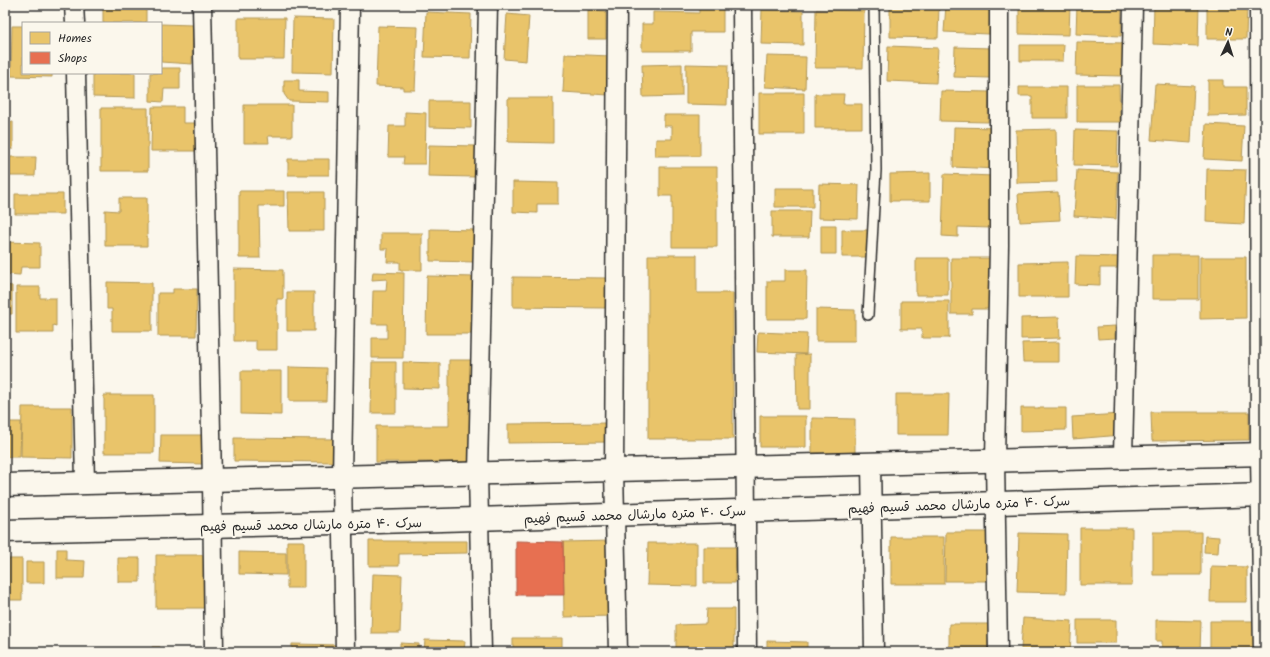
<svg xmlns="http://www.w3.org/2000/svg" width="1270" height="657" viewBox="0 0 1270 657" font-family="Kalam,'Playpen Sans Arabic',sans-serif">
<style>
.homes{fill:#e9c46a;stroke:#b09657}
.shops{fill:#e76f51;stroke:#af5b46}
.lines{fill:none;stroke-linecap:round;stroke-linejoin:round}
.service-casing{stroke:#2b2b2b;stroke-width:12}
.minor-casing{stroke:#2b2b2b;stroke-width:21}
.tertiary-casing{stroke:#2b2b2b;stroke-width:25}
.service{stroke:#fbf7ec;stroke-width:9}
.minor{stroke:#fbf7ec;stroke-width:18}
.tertiary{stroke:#fbf7ec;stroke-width:22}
.labels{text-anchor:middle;stroke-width:4;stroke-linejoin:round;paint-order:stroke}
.street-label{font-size:13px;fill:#2b2b2b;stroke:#fbf7ec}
</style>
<rect width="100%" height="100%" fill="#fbf7ec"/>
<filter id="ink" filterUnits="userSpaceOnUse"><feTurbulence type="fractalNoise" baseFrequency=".025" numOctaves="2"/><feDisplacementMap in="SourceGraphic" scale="8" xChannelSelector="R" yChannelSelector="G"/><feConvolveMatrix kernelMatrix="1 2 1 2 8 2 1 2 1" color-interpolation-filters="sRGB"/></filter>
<g filter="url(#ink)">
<path class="homes" d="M103,5H146V23H103Z
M507,5H532V8L507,7Z
M536,5H556V9L536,8Z
M890,5H939L938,38L890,37Z
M946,5L990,6L989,34L944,32Z
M1019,5H1070L1069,35L1019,34Z
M1077,5H1122L1121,36L1076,34Z
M1154,5H1199L1198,46L1153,44Z
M1207,5H1247L1246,39H1207Z
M699,8H723V32H691V51H642V24H653V12L699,13Z
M588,10L606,11V39H588Z
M762,10L803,11V45L761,44Z
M816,10L864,11L863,68H815Z
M426,12L471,14L470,58L424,57Z
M507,14L529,16L526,61L504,59Z
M238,18H285L284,59H238Z
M293,18L334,19L333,73L292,72Z
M161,24L193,25L192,64L161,62Z
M12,26H23V73H52V77L11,76Z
M378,26L418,27L415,90H403V87L376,86Z
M1077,42L1124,43L1123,76L1076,75Z
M1020,45H1064L1063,61H1020Z
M888,46L938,48L936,83L887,81Z
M955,47L992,48L990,78L954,77Z
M565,54L610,56L608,95L563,92Z
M767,56L806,57L805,89L765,87Z
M682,64V96L643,97L642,65Z
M686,64L728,65L727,105L686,104Z
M161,68H180V89H164L163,102L150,101V73H161Z
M93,73H135V98L93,97Z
M284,80H299V91L329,92V102L289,101L284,94Z
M1208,80H1223V87H1246V115L1208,116Z
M1155,84L1194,86L1191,143L1151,140Z
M1077,85H1119L1120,122H1077Z
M1019,87H1067V118H1032V96H1019Z
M941,91L989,92L988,122L940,121Z
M759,93H804V134H759Z
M815,94H844L843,104H862V128H815Z
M508,98H553V143L508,142Z
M429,101H471V128L429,127Z
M244,105H292V136H268L269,143H244Z
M152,107H183V123H199V151H151Z
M101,108H148V171H101Z
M405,112L426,113L425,164H403L404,157H388L389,126H405Z
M664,115H700V156H655L656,139H672V126H664Z
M5,122H13V149H5Z
M1206,124L1244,126L1242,161L1204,159Z
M954,127L999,128L998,169L953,167Z
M1056,129L1057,182L1017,183L1016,130Z
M1075,130L1118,131L1117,166L1074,165Z
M429,145L476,146L475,177L428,176Z
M5,157H36L35,176H6V192H5Z
M288,159H329V175H288Z
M660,167H717V247H672V196H660Z
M1207,169L1246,170L1244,224L1206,222Z
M1077,170L1118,172L1116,219L1074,216Z
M930,173V201H890V174Z
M944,174L993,176L991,228L958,227V237L942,236Z
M513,182L558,183V204H537V213L513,212Z
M819,184L859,185L858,219L818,218Z
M775,188H813V207H775Z
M239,191H284V206H259L260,258H239Z
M288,192H324V231H289Z
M1058,192L1060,220L1020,222L1018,194Z
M15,194H63V214H15Z
M119,198H147V246H105V210L119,211Z
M772,211H810L809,237H772Z
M821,225H836V254H821Z
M430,229L477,230L476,262L430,261Z
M842,230H869V257H842Z
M381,233H422V270H400V262H387L388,249H381Z
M5,242L40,243V267H21L20,275L5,274Z
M648,255H697V293H733V439H648Z
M1152,255H1198V299H1152Z
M1076,256L1123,257L1122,268H1100V285L1075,284Z
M1200,257H1246V318L1200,319Z
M916,258H948V295H916Z
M951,258H994V309H972V314H951Z
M1068,262V297H1019V263Z
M234,269L283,270V299H277V350H256V341H234Z
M785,270H807L806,319H767V281H785Z
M373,272L404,273L403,358H372V338H387V324H372L373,291H386L387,279L372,280Z
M427,276L476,277V334H426Z
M513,277L606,278V308L513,307Z
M107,282L152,283V331H112V309H107Z
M5,285L12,286V314H5Z
M16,287H40V298H56V326L53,325V333H16Z
M173,289H197L196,336H158V293H173Z
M287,292H314V331H287Z
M901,301H949V338H922V329H901Z
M816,309L855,310V341H816Z
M5,316H9V337H5Z
M1059,317L1060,338L1021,339V318Z
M1115,326V338L1098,339L1097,327Z
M758,332L807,334L806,354L757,352Z
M1059,342V362H1023L1022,343Z
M810,354V409H797L796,355Z
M449,360H472V462H376V426H449Z
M372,362H396V413H371Z
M403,362L440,363V389L403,388Z
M289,367L327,368L326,401H289Z
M241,371H281V415L241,414Z
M896,394H949L948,435H896Z
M104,395H154V453H104Z
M5,402H10V422H21L20,457H5Z
M22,407H72V458L21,457Z
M1021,408H1066V430L1021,431Z
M1151,412H1249V440L1152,441Z
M1121,414L1122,435L1073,439L1072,417Z
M760,416H806V447H760Z
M812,418L855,419V453H812Z
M609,423L610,442L508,443V424Z
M161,435H202V464L160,463Z
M234,438L334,439V462L234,461Z
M1080,528H1132V585H1080Z
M946,532H994V581H945Z
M1153,532H1201V575H1153Z
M1019,533L1067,534L1066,593L1017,592Z
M1205,536L1219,537L1218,553L1204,552Z
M891,537H944V584H891Z
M287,541H304V588H287Z
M369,541H467V553L399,554V566H369Z
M612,541L613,616L564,617L563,542Z
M648,543H697V586L647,585Z
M704,547H736L735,583H704Z
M57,549H66V560L85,561L84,578H57Z
M239,552L286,553V575L239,574Z
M156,555H207L206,608H156Z
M118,558H140V582H118Z
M5,559H22V600H5Z
M26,562H44V583H26Z
M1211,566L1247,567V602H1210Z
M373,574L402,575L400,633H371Z
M707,609H734V650H676V625L706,624Z
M1023,618L1072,621L1070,652L1021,649Z
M1077,620H1116V643H1077Z
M1156,620L1201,621L1200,652H1162V641H1156Z
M1210,621H1255L1254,652H1210Z
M949,624H988V649L949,648Z
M513,638H562V652H513Z
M425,640L465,641L464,652H424Z
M767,641L807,642V652H767Z
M400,643L419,644V652H377V650L400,651Z
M292,644L341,645V652H292Z
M152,647H160V652H152Z
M836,650L857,651V652H836Z"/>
<path class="shops" d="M516,541L563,542L564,595H516Z"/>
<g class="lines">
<g class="service-casing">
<path id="service" d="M868,315L876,170L874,5"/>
</g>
<g class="minor-casing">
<path id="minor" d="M74,5L75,23
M202,5L212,480L214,652
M617,5L614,470L618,652
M742,5L747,652
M1259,5L1260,454L1263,652
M76,73L85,483
M1123,457L1133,5
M871,463L874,652
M345,652L342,477L350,5
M482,652L478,473L488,5
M998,652L995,460L999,245V5"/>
</g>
<g class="tertiary-casing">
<path id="tertiary" d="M5,485L1265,454
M5,531L378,522L1265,495"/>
</g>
<use href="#service" class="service"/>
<use href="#minor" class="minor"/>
<use href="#tertiary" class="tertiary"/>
</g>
</g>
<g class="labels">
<g class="street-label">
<text transform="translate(959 504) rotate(-2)" y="5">سرک ۴۰ متره مارشال محمد قسیم فهیم</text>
<text transform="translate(635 514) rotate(-2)" y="5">سرک ۴۰ متره مارشال محمد قسیم فهیم</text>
<text transform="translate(311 524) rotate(-1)" y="5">سرک ۴۰ متره مارشال محمد قسیم فهیم</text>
</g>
</g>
<rect width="1270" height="657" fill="none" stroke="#fbf7ec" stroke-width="20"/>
<rect x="10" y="10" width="1250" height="637" fill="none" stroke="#2b2b2b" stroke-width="1.5" filter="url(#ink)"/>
<rect x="22" y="22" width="140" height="52" fill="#fbf7ec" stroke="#a8a59f"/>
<rect x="30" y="32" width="20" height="12" fill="#e9c46a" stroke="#a8a59f"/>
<text x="58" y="42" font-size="12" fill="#2b2b2b">Homes</text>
<rect x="30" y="52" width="20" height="12" fill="#e76f51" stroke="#a8a59f"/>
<text x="58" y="62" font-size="12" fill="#2b2b2b">Shops</text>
<g transform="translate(1228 42) rotate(4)" stroke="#fbf7ec" stroke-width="3" paint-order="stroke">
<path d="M0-3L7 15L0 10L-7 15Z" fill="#2b2b2b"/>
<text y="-6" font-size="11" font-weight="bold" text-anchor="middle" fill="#2b2b2b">N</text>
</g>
</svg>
